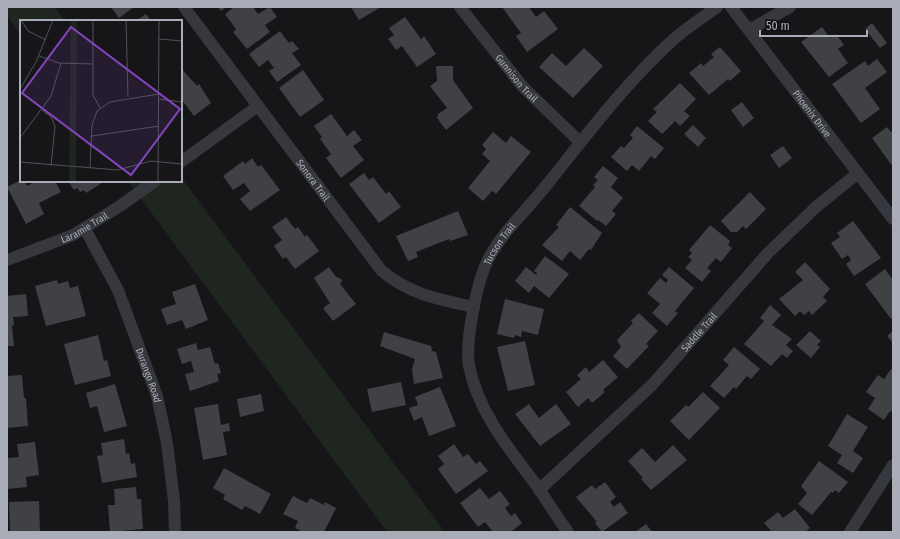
<svg xmlns="http://www.w3.org/2000/svg" width="900" height="539" viewBox="0 0 900 539" font-family="'Fira Sans Condensed',sans-serif">
<style>
.green{fill:#1e261f}
.building{fill:#404145}
.lines{fill:none;stroke-linecap:round;stroke-linejoin:round}
.street{stroke:#37383d;stroke-width:12}
.labels{text-anchor:middle;stroke-width:3.5;stroke-linejoin:round;paint-order:stroke}
.street-label{font-size:10px;fill:#a8adb8;stroke:#111113}
.inset-road{fill:none;stroke:#505258;stroke-width:1}
.view{fill:#8446be;fill-opacity:0.15;stroke:#8446be;stroke-width:2}
.inset-edge{fill:none;stroke:#a8adb8;stroke-width:2}
</style>
<rect width="100%" height="100%" fill="#161618"/>
<path class="green" d="M7,7H55L65,21H21V35L7,16Z
M181,177L445,532H387L128,181H181Z"/>
<path class="building" d="M111,7H134L119,18Z
M218,7H226L221,11Z
M234,7H253L258,14L270,7L277,17L265,25L270,32L247,49L233,32L236,29L225,14Z
M351,7H381L359,20Z
M502,7H529L536,17L544,11L558,29L527,52L516,36L521,33Z
M146,14L151,21H136Z
M405,17L421,39L424,36L436,54L417,67L402,46L396,50L388,39L394,35L389,28Z
M872,23L887,43L880,48L865,29Z
M822,27L830,38L836,34L844,45L838,49L848,63L829,77L801,42Z
M280,31L289,43L292,41L299,49L292,53L301,65L277,82L269,71L274,68L268,60L259,67L249,54Z
M720,47L741,71L730,81L728,79L709,95L689,73L701,63L703,66L714,57L711,54Z
M584,48L603,66L573,98L539,67L552,53L566,66Z
M877,59L887,72L865,88L880,109L861,123L832,84L865,61L868,66Z
M436,66H453V80L473,108L446,130L437,118L438,114L447,108L430,86L437,81Z
M181,68L197,86L199,84L211,103L194,116L181,99Z
M303,70L324,100L300,117L279,88Z
M680,83L696,99L684,111L690,116L680,126L675,121L662,134L648,121L657,112L653,109Z
M742,102L754,118L743,127L731,110Z
M331,114L347,136L354,130L362,140L353,146L364,160L341,178L326,158L331,154L320,139L322,137L314,126Z
M693,125L706,138L698,147L684,134Z
M637,126L664,148L655,159L651,156L639,171L632,165L627,171L611,157L621,146L624,148L633,138L630,135Z
M887,127L891,132L893,131V167L872,138Z
M493,132L506,143L511,136L531,152L496,194L492,191L483,201L468,188L490,161L482,154L486,149L482,145Z
M783,146L792,158L779,168L770,155Z
M252,158L258,167L261,165L280,190L250,211L240,199L250,191L244,183L233,190L223,176L243,161L245,164Z
M603,166L618,178L611,187L623,198L612,211L616,214L606,226L598,220L597,221L579,206L595,187L593,185L598,180L594,177Z
M364,173L369,180L373,177L386,194L389,191L401,207L379,223L349,184Z
M21,180L24,181L27,186L37,181H55L61,192L39,203L44,214L26,224L7,187Z
M68,181H105L86,193L84,190L80,192L77,188L74,190Z
M750,192L766,209L746,229L743,226L737,232H731L721,221Z
M570,207L602,233L591,250L589,249L580,260L570,251L562,261L542,245L559,227L556,225Z
M458,211L468,235L450,241L449,239L416,252L418,257L408,261L396,236Z
M286,217L295,229L298,227L305,237L307,235L319,251L295,269L286,257L283,259L274,246L282,240L272,227Z
M853,221L881,258L854,276L846,264L851,260L848,255L842,259L831,243L840,237L837,233Z
M710,225L730,241L728,245L732,248L721,262L716,258L707,268L711,271L702,282L685,268L692,260L688,257L692,253L689,250Z
M545,256L569,274L549,298L534,286L529,293L515,281L526,267L536,275L537,273L534,271Z
M805,262L830,289L823,297L827,301L812,315L809,311L804,315L800,311L795,316L779,299L803,280L795,272Z
M329,267L336,277L340,278L342,281L340,284L356,304L333,321L323,308L330,303L314,278Z
M669,267L694,288L675,311L678,313L667,326L652,313L660,304L647,293L660,278L666,283L668,280L662,275Z
M885,269L893,280V317L891,319L865,284Z
M57,280L58,284L68,281L70,288L78,286L86,316L46,326L35,286Z
M195,284L208,320L186,329L182,320L167,325L161,309L176,304L172,292Z
M26,294L28,316L13,317L14,325L12,326L14,346H7V296Z
M505,299L544,309L538,335L522,331L521,337L515,335L514,338L497,334Z
M770,305L781,315L772,325L792,339L786,345L793,351L787,358L782,354L771,366L744,344L764,321L760,318Z
M639,313L658,331L646,344L649,346L627,369L613,356L621,347L617,340L633,323L631,321Z
M810,331L821,341L817,345L820,347L811,358L796,345Z
M893,331V343L887,336Z
M384,332L431,346L432,351L436,352L443,378L414,384L412,369L415,359L380,346Z
M98,335L104,361L107,360L111,376L75,385L64,344Z
M525,341L535,385L508,391L497,347Z
M196,343L198,350L210,347L215,364L218,363L221,373L217,374L219,381L190,391L185,374L194,372L191,361L182,364L177,349Z
M734,347L760,369L751,379L747,376L736,389L734,387L724,398L710,386L729,365L723,360Z
M603,360L618,377L603,390L605,392L592,403L588,398L578,407L566,392L581,379L577,375L586,367L589,372Z
M891,369L893,370V412L890,411L884,420L868,409L875,398L866,392L878,375L884,379Z
M22,375L24,398H26L28,426L7,428V376Z
M401,382L406,405L372,412L367,389Z
M115,384L127,426L104,432L97,406L90,408L86,393Z
M440,387L456,426L429,436L422,417L414,421L409,408L418,405L415,397Z
M703,392L720,408L689,440L670,421L686,405L688,407Z
M261,394L264,411L240,417L237,399Z
M218,404L221,425L229,423L230,431L223,432L227,455L203,460L194,408Z
M529,404L539,418L556,404L571,424L540,446L515,414Z
M847,414L868,427L853,451L863,458L853,473L837,463L842,455L828,446Z
M124,439L126,454L129,453L131,464L135,463L137,477L102,483L97,456L103,455L101,443Z
M35,442L39,475L26,477L27,487L7,489V458L19,457L17,444Z
M454,444L463,457L468,454L476,464L480,461L488,471L456,494L438,469L444,464L438,456Z
M673,445L687,460L651,490L641,479L643,478L628,461L642,448L655,462Z
M819,461L848,482L839,493L835,490L833,493L831,492L812,515L798,504L807,493L801,486Z
M224,468L271,494L260,514L245,506L242,510L223,499L225,495L213,488Z
M605,482L616,497L610,502L614,507L620,502L628,513L602,532L595,523L597,522L576,497L592,485L595,489Z
M136,487L137,499H141L143,529L110,532L108,505H115L114,489Z
M480,488L489,499L500,491L510,504L505,508L511,516L515,513L522,523L511,532H493L485,522L478,527L460,503Z
M293,496L307,503L310,498L324,505L325,502L336,508L324,532H303L295,528L298,521L283,514Z
M39,501L40,532H10L9,502Z
M795,509L810,528L805,532H772L764,523L778,512L783,518Z
M646,524L652,532H635Z"/>
<g class="lines">
<g class="street">
<path id="s1" d="M184,7L381,270C408,294 440,300 474,307"/>
<path id="s2" d="M460,7L523,87L580,142"/>
<path id="s3" d="M731,7L893,219"/>
<path d="M749,30L790,7"/>
<path d="M181,162L258,106"/>
<path id="s4" d="M85,229L118,290L157,396L167,443L174,501L175,532"/>
<path id="s5" d="M7,260L73,235L120,206L155,181"/>
<path id="s6" d="M539,490L652,385L768,253L816,207L858,173"/>
<path id="s7" d="M568,532C557,517 547,501 537,486C510,450 478,412 469,366C465,341 477,280 489,258C503,231 526,211 545,187C586,136 626,82 675,38C688,27 703,17 717,7"/>
<path d="M850,532L893,465"/>
</g>
</g>
<g class="labels">
<g class="street-label">
<text dy="4" stroke="none"><textPath href="#s2" startOffset="91">Gunnison Trail</textPath></text>
<text dy="4" stroke="none"><textPath href="#s3" startOffset="134">Phoenix Drive</textPath></text>
<text dy="4" stroke="none"><textPath href="#s1" startOffset="216">Sonora Trail</textPath></text>
<text dy="4" stroke="none"><textPath href="#s5" startOffset="84">Laramie Trail</textPath></text>
<text dy="4" stroke="none"><textPath href="#s7" startOffset="323">Tucson Trail</textPath></text>
<text dy="4" stroke="none"><textPath href="#s6" startOffset="225">Saddle Trail</textPath></text>
<text dy="4" stroke="none"><textPath href="#s4" startOffset="160">Durango Road</textPath></text>
</g>
</g>
<g transform="translate(20 20)">
<rect width="162" height="162" fill="#161618"/>
<path d="M51,0H57L56,162H49Z" fill="#1e261f"/>
<path class="inset-road" d="M1,0L8,11L26,20M73,0V75L80,88M106,0L108,77M139,19L162,21M19,36L39,43L73,44M0,69L16,42L33,0M139,79L162,82M22,90L31,97L35,106L31,146M72,116L139,106M0,118L31,76L41,43M0,142L98,150L131,141L162,144M70,148L72,105L77,91L90,82L139,74M138,162L139,0"/>
<path class="view" d="M51,7L160,89L111,155L2,73Z"/>
<rect width="162" height="162" class="inset-edge"/>
</g>
<rect width="900" height="539" fill="none" stroke="#a8adb8" stroke-width="16"/>
<path d="M760 30v6h107v-6" fill="none" stroke="#a8adb8" stroke-width="2"/>
<text x="766" y="30" font-size="12" fill="#a8adb8" stroke="#111113" stroke-width="3" paint-order="stroke">50 m</text>
</svg>
